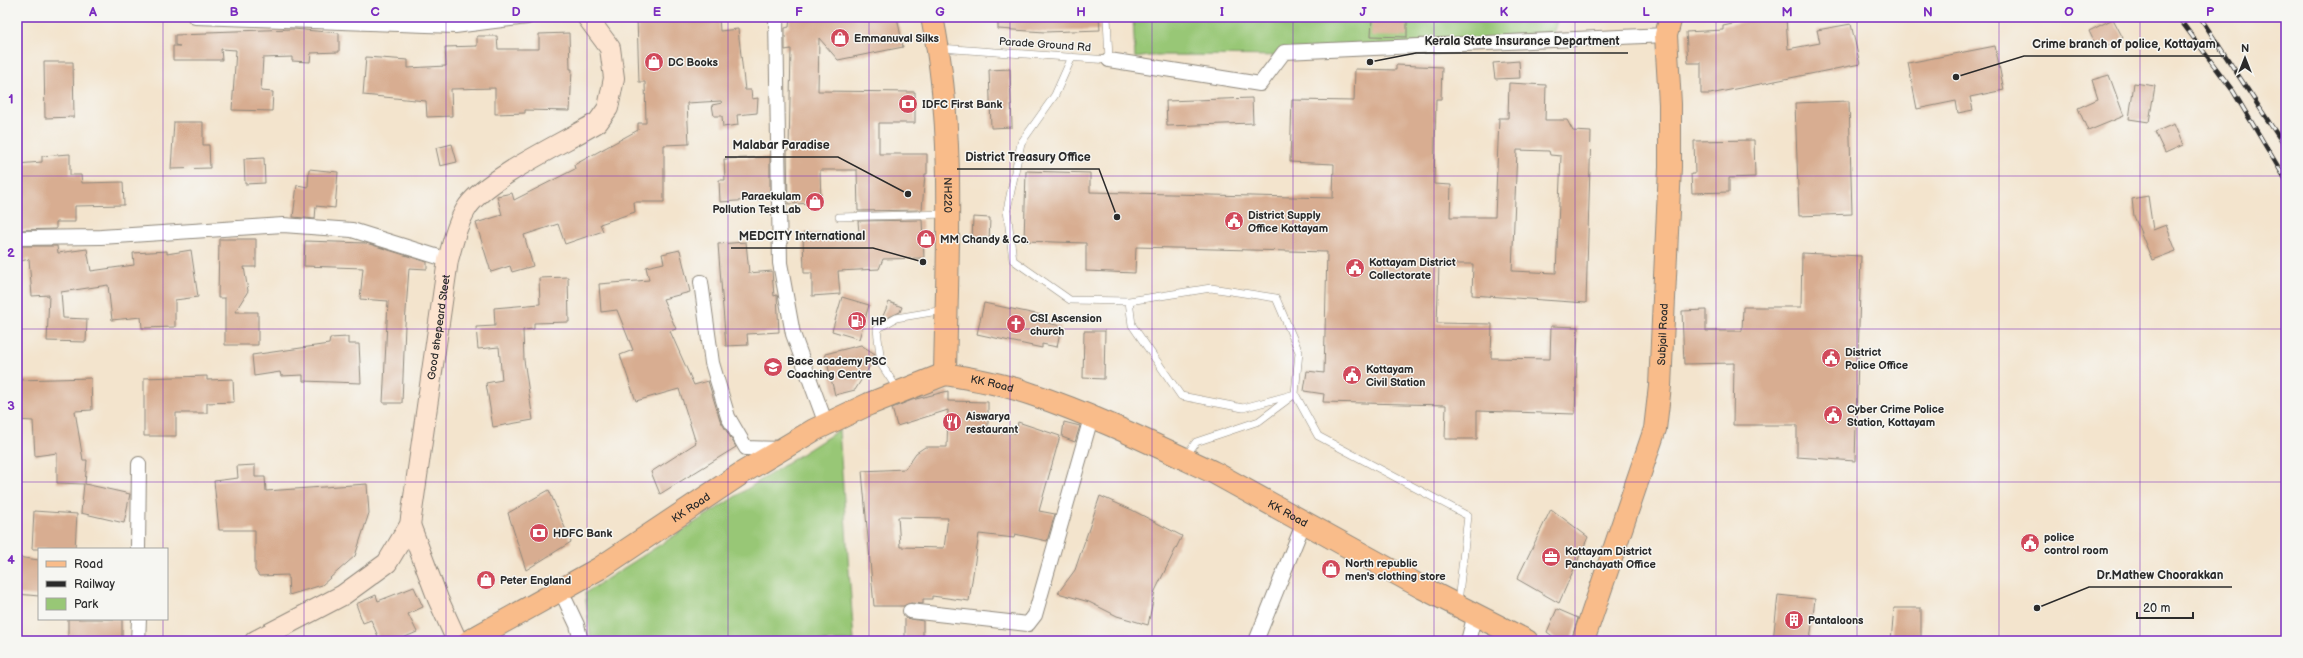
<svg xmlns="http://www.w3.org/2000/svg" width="2303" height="658" viewBox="0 0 2303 658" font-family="'Balsamiq Sans',sans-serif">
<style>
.green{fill:#98c776;stroke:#627950}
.building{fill:#d8ad91;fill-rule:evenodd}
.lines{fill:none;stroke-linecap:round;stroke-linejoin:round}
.lane-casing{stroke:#8f887c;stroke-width:8}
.street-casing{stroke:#8f887c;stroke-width:16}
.secondary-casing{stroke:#8f887c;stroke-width:22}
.primary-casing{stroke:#8f887c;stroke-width:24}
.highway-casing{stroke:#8f887c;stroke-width:24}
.lane{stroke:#fff;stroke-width:7}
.street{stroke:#fff;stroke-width:14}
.secondary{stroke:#fde4d0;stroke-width:20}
.primary{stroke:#f9bc8a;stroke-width:22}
.highway{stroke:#f9bc8a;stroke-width:22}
.rail-casing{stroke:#2b2b2b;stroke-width:4.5}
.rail{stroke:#f6f6f2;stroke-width:3;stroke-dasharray:9;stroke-linecap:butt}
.grid{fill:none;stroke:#7b2cbf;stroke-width:1;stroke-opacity:0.55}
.labels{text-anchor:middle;stroke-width:3;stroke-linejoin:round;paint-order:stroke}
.poi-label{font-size:11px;font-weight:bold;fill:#2b2b2b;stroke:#f6f6f2;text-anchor:start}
.street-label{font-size:11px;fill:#2b2b2b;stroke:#f6f6f2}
.leader{fill:none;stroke:#2b2b2b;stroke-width:1.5}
.callout-dot{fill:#2b2b2b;stroke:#f6f6f2;stroke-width:1.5}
.callout-label{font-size:12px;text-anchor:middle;font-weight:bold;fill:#2b2b2b;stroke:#f6f6f2;stroke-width:3;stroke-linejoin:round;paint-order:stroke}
.neatline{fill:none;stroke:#7b2cbf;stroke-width:1.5}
.grid-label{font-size:13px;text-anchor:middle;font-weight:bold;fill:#7b2cbf}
</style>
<rect width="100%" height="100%" fill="#f6f6f2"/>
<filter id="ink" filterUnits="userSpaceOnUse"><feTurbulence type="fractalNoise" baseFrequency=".025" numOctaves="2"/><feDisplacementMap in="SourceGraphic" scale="8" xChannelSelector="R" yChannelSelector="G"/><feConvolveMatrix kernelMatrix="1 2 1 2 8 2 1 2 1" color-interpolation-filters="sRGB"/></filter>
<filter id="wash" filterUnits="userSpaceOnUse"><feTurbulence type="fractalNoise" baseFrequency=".012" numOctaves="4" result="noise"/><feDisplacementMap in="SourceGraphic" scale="16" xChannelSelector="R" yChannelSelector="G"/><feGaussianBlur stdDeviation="0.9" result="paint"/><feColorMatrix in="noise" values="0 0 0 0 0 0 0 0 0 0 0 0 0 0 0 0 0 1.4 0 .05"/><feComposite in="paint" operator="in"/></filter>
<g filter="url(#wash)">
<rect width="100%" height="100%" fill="#f3e4cd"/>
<path class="green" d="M1133,17H1558L1550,44L1313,56L1156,55L1135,58Z
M839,430L854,641H591L585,593Z"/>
<g id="blocks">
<path class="building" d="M637,17H719L720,31L738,29L745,90H751L752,99L758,98L757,113L737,115L738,125L723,127L722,116H714L712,105L722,103L721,101L687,103L689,144L664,145V202H634L635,212L600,224L603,231L565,244L558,224L524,235L533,266L512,272L510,266L491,272L476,223L502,215L497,196L512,193L514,200L575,169L574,165L638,130V123H646L645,82H639Z
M790,17H897L903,47L838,60L819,38L818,91L915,92V123H879V154H927V174H925L922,210L858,211L857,170H820L821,203L788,204L787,150H789L791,49L785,50V28L789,27Z
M998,17H1099L1100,30L1045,32L998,29Z
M1747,17H1786L1788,49L1820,43L1817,30L1851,24L1860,64L1710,94H1701V63H1688L1686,32L1723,30V26L1747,21Z
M1372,18L1407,19V37L1371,36Z
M2113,19L2123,38L2098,50L2089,31Z
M293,29L339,33V52L311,53L310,62L292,61V57L263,58L261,91L273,92L272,111L232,110L236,50L221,49L222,60H173V46H180L175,45V35L207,34V32Z
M569,33L570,69H572L570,111L525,110V113L495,114V88L451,89L452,116L427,117L426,101L363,95L366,57L408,60V68L446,66L445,47L477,46V36H497L498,49H539V34Z
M1995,46L2004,90L1970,97L1973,110L1958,113L1956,101L1917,109L1908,63Z
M1519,61L1520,78L1495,79L1493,63Z
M44,62H73L74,117L45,118Z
M1396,65L1442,67L1441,99H1436L1434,184L1451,185L1450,217H1495L1499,118H1508L1509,83L1546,85L1545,120H1567L1573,131L1591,132L1586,303L1472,295L1473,264H1439L1437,323L1492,324L1491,358L1550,359L1551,326L1578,327L1575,414L1477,411V439H1445L1446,405L1323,402L1324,394L1304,391L1307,371L1324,373L1327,252L1136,247L1135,273L1086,271V243L1024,241L1026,171L1090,173V192L1333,198L1334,164L1290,162L1292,100L1354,101L1355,69L1396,70ZM1517,150L1549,151L1550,155L1561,156L1556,273L1512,271Z
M1010,69L1012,127L991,128L989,70Z
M2109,75L2124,116L2088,131L2078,108L2098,99L2092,80Z
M2134,83L2155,86L2149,122L2129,119Z
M1252,98L1253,123L1167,126L1166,101Z
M1849,101L1852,214L1799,216L1795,103Z
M174,122H203V145H209L210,168L171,169Z
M2174,124L2183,145L2165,153L2155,132Z
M1754,140L1755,177L1729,178V192L1692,193L1691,174H1695L1694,141Z
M452,144L457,162L440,166L436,148Z
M70,154V175H81L82,183L123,182L124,205L75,206V222H56V229L17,230V164L42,162V156Z
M770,157V199L720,202L719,180H725L724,159Z
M264,158L265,183L245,184L244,159Z
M309,169L338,172L335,208L316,206L315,219L293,217L297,185L308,187Z
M2148,196L2153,230L2166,225L2176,251L2152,260L2134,216L2132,199Z
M973,217L990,218L989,242L972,241Z
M922,220L924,258L883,259L879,269L838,271L840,294L812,296V273H804L803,233H859L858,221Z
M219,239H256V267H244L248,291L235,312H258V345H225V298H218Z
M305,241L366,243L427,262V269L409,268L405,325L402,403H383L388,301L360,299L363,268L304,266Z
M746,242L749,273L772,271L774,296L777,295L779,332L747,334L748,345L726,346L718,244Z
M17,246H57L58,253L87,249L91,271L134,265L133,253L167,251V254L191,250L198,297L175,300V327L142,328L141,317L112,320L108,285L61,292L63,318L87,319L86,342L47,341L49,295L32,296L29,259L17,262Z
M680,250L690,292L663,299L676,329L670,331L694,385L708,381L720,420L736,447L660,494L651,472L696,443L679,389L636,401L620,355L633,350L617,310L601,312L599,284L649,280L646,267L664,263L662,254Z
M1802,253L1861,256L1855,461L1797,457V425H1733L1734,363L1684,364L1682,311L1706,310V331H1742L1743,307H1801Z
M568,277L569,322L534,323V329L523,330L524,360L533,420L493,427L486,383L502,380L499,347L478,349L476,327L495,326L494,308L540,304L539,278Z
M842,297L869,305L859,339L832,331Z
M889,302L902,307L900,312L887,318L883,316Z
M984,303L1045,316L1043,322L1061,326L1057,347L1042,344V348L977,334Z
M1084,331H1105L1104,379L1083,378Z
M348,337V344H359L361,383L303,381V375L281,376L280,372L254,376L252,355L329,344L330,338Z
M861,345L875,354V358L855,390L835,395L825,354Z
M207,376V380L233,379L234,402L207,403V413H176V436H144V378Z
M91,378L92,410L75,411L83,460H87L85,484L130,494L124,523L81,513L84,484L57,483V453L35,456L33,421L17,420V380Z
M948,391V401L988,402V432L1016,433L1018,422L1060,436L1039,511L1055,514L1047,541L1015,534L1014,538L979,534L969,601L932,596V599H923V604L911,603L903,606H874L862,471L905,469L916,453L925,447H947L948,410L897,426L892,408L912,400ZM898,517L948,518L944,548L900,547Z
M1064,422L1080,426L1075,442L1062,437Z
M255,465V477H265L266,491L367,484L369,513L355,556L322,585L289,595L288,575L259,576L255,570V530H219L214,481L238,478L237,466Z
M549,490L571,542L526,570L508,513Z
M1100,496L1132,510L1182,536L1155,591L1148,625L1117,616L1089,602L1058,593L1075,570Z
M1551,509L1588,537L1559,603L1517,579Z
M34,511L77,514L75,549H32Z
M17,557L39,560V596L17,594Z
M414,587L423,607L408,614L417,632L396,641H380L371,620L363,623L356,604L376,595L378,601Z
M1778,595L1815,599L1810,641H1773Z
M1894,608H1921V641H1891Z
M1557,609L1578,618L1571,641H1559L1547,632Z
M905,618L923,621V641H905Z
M68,619H122V641H68Z"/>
</g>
</g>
<g filter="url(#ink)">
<use href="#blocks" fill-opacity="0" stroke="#8f887c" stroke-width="1"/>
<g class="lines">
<g class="lane-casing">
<path id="lane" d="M940,48L1109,60L1107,17
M1072,57L1055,95L1021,143L1007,210L1013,260L1070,300L1129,301L1211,288L1276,298L1299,352L1295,394L1243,408L1181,396L1132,325L1129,301
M839,217L946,214
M898,390L881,364L877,329L896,318L944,310
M1185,457L1196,442L1259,421L1295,394L1318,436L1468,516L1458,602"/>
</g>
<g class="street-casing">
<path id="street" d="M195,17L455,26L527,17
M776,17L780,263L793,334L826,424
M1109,60L1260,84L1284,52L1666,35
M17,238L101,237L283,225L352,230L448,260
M701,282L712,363L728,417L746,448L781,449
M138,549L139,464
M561,591L577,625L581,641
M910,611L1028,624L1035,615L1091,418
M138,641L139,619
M1256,641L1304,522
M1468,641L1475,614"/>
</g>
<g class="secondary-casing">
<g id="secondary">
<path d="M410,525L438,599L457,641"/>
<path id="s1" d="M255,641L343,595L387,563L410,525L448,260C453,242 457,223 468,206C489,177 565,142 598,122L608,108L614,78L610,48L587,17"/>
</g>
</g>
<g class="primary-casing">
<g id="primary">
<path id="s2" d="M469,641L600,568L742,473L814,430L869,404L945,374"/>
</g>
</g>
<g class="highway-casing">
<g id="highway">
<path id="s3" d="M932,17C956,134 947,256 945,374C974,379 1003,384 1031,394C1094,415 1155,445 1215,473L1423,588L1527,641"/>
<path id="s4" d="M1583,641L1655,429L1660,386L1670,167V104L1666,35L1671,17"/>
</g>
</g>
<use href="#lane" class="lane"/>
<use href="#street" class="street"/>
<use href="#secondary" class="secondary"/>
<use href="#primary" class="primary"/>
<use href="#highway" class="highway"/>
<g class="rail-casing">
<path id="rail" d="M2178,17L2233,91L2286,180
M2200,17L2286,148"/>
</g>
<use href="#rail" class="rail"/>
</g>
</g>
<path class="grid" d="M163,17V549M304,17V641M446,17V641M587,17V641M728,17V641M869,17V641M1010,17V641M1152,17V641M1293,17V641M1434,17V641M1575,17V641M1716,17V641M1857,17V641M1999,17V641M2140,17V641M17,176H2286M17,329H2286M17,482H2286M163,619V641"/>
<defs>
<g id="shop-disc" transform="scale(1)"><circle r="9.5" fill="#d1495b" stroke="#f6f6f2"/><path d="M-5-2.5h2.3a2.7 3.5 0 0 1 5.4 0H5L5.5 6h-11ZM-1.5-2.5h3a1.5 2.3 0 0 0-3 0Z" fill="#fff"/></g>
<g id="bank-disc" transform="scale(1)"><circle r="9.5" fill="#d1495b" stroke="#f6f6f2"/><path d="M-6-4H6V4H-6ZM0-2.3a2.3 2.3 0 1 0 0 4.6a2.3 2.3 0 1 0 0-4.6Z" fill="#fff"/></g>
<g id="civic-disc" transform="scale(1)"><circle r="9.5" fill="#d1495b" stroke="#f6f6f2"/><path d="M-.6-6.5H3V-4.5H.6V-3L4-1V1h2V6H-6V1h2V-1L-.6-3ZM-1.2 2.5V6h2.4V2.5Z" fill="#fff"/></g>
<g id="fuel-disc" transform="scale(1)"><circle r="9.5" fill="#d1495b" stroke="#f6f6f2"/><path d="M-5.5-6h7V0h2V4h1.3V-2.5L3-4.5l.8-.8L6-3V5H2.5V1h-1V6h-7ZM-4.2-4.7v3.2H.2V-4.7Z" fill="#fff"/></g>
<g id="church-disc" transform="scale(1)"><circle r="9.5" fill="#d1495b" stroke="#f6f6f2"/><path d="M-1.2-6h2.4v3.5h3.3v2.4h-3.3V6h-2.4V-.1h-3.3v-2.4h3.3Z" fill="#fff"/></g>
<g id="school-disc" transform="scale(1)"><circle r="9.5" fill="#d1495b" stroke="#f6f6f2"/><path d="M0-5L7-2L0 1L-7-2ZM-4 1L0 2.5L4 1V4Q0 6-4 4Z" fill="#fff"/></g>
<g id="restaurant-disc" transform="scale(1)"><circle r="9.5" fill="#d1495b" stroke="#f6f6f2"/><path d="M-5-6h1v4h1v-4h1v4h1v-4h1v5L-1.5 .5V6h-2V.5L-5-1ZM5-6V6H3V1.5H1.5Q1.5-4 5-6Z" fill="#fff"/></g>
<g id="office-disc" transform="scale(1)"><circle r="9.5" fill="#d1495b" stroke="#f6f6f2"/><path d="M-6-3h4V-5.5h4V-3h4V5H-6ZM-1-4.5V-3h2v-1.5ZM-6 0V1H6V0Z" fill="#fff"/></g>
<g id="building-disc" transform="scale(1)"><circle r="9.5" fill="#d1495b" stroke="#f6f6f2"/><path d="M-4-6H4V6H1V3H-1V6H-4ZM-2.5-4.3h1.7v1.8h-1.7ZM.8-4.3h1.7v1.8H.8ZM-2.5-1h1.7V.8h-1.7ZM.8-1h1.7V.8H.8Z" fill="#fff"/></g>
</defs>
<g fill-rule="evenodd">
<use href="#shop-disc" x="840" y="38"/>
<use href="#shop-disc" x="654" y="62"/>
<use href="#bank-disc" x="908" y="104"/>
<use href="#shop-disc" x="815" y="202"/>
<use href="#civic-disc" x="1234" y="221"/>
<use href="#shop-disc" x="926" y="239"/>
<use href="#civic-disc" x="1355" y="268"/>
<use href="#fuel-disc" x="857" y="321"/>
<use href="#church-disc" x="1016" y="324"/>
<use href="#civic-disc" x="1831" y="358"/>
<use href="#school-disc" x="773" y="367"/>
<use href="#civic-disc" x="1352" y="375"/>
<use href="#civic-disc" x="1833" y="415"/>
<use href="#restaurant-disc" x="952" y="422"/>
<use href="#bank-disc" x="539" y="533"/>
<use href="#civic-disc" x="2030" y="543"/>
<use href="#office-disc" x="1551" y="557"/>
<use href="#shop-disc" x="1331" y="569"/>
<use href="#shop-disc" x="486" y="580"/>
<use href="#building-disc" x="1794" y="620"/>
</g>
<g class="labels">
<g class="poi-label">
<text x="854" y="42">Emmanuval Silks</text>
<text x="668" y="66">DC Books</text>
<text x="922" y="108">IDFC First Bank</text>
<text x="801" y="200" text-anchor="end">Paraekulam<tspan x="801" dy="13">Pollution Test Lab</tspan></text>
<text x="1248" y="219">District Supply<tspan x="1248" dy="13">Office Kottayam</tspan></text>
<text x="940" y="243">MM Chandy &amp; Co.</text>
<text x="1369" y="266">Kottayam District<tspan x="1369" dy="13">Collectorate</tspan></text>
<text x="1030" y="322">CSI Ascension<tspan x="1030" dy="13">church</tspan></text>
<text x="871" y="325">HP</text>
<text x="1845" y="356">District<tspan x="1845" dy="13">Police Office</tspan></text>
<text x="787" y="365">Bace academy PSC<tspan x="787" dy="13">Coaching Centre</tspan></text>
<text x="1366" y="373">Kottayam<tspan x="1366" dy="13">Civil Station</tspan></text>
<text x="1847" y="413">Cyber Crime Police<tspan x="1847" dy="13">Station, Kottayam</tspan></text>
<text x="966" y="420">Aiswarya<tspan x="966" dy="13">restaurant</tspan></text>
<text x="553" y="537">HDFC Bank</text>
<text x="2044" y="541">police<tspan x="2044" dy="13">control room</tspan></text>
<text x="1565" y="555">Kottayam District<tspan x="1565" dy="13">Panchayath Office</tspan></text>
<text x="1345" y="567">North republic<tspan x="1345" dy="13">men's clothing store</tspan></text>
<text x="500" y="584">Peter England</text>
<text x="1808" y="624">Pantaloons</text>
</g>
<g class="street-label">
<text transform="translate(1045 44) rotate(4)" y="4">Parade Ground Rd</text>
<text dy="4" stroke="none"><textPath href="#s3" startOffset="179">NH220</textPath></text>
<text dy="4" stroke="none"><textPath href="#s1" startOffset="398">Good shepeard Steet</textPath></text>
<text dy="4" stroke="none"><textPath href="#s4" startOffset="319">Subjail Road</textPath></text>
<text dy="4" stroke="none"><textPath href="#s3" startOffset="406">KK Road</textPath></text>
<text dy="4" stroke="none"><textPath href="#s2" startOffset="259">KK Road</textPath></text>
<text dy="4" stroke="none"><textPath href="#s3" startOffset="730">KK Road</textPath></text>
</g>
</g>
<path class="leader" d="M1370 62L1416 53H1628M1956 77L2024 56H2224M908 194L838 157H725M1117 217L1099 169H957M923 262L873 248H731M2037 608L2089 587H2232"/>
<g class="callout-dot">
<circle cx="1370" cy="62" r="4"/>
<circle cx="1956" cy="77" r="4"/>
<circle cx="908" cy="194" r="4"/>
<circle cx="1117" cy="217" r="4"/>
<circle cx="923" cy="262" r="4"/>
<circle cx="2037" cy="608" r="4"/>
</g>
<g class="callout-label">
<text x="1522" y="45">Kerala State Insurance Department</text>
<text x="2124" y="48">Crime branch of police, Kottayam</text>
<text x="781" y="149">Malabar Paradise</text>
<text x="1028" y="161">District Treasury Office</text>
<text x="802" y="240">MEDCITY International</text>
<text x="2160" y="579">Dr.Mathew Choorakkan</text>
</g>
<rect width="2303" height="658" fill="none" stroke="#f6f6f2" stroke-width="44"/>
<rect x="38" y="548" width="130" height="72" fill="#f6f6f2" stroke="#a5a5a2"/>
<rect x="46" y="561" width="20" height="6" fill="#f9bc8a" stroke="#a5a5a2"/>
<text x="74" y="568" font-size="12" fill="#2b2b2b">Road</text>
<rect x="46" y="581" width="20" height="6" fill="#2b2b2b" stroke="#a5a5a2"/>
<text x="74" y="588" font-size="12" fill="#2b2b2b">Railway</text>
<rect x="46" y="598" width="20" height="12" fill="#98c776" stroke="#a5a5a2"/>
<text x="74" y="608" font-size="12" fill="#2b2b2b">Park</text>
<g transform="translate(2245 58)" stroke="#f6f6f2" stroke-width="3" paint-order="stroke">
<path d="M0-3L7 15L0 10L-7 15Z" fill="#2b2b2b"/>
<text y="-6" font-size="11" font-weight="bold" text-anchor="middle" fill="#2b2b2b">N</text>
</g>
<path d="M2137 612v6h56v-6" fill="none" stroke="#2b2b2b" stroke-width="2"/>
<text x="2143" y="612" font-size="12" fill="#2b2b2b" stroke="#f6f6f2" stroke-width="3" paint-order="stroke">20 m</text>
<rect x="22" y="22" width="2259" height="614" class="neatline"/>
<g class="grid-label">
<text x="93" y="16">A</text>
<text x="234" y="16">B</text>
<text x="375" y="16">C</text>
<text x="516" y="16">D</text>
<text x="657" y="16">E</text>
<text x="799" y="16">F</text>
<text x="940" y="16">G</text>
<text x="1081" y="16">H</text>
<text x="1222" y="16">I</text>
<text x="1363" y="16">J</text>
<text x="1504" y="16">K</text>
<text x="1646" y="16">L</text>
<text x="1787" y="16">M</text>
<text x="1928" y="16">N</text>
<text x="2069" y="16">O</text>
<text x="2210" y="16">P</text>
<text x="11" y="103">1</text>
<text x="11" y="257">2</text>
<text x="11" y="410">3</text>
<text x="11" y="564">4</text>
</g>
</svg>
